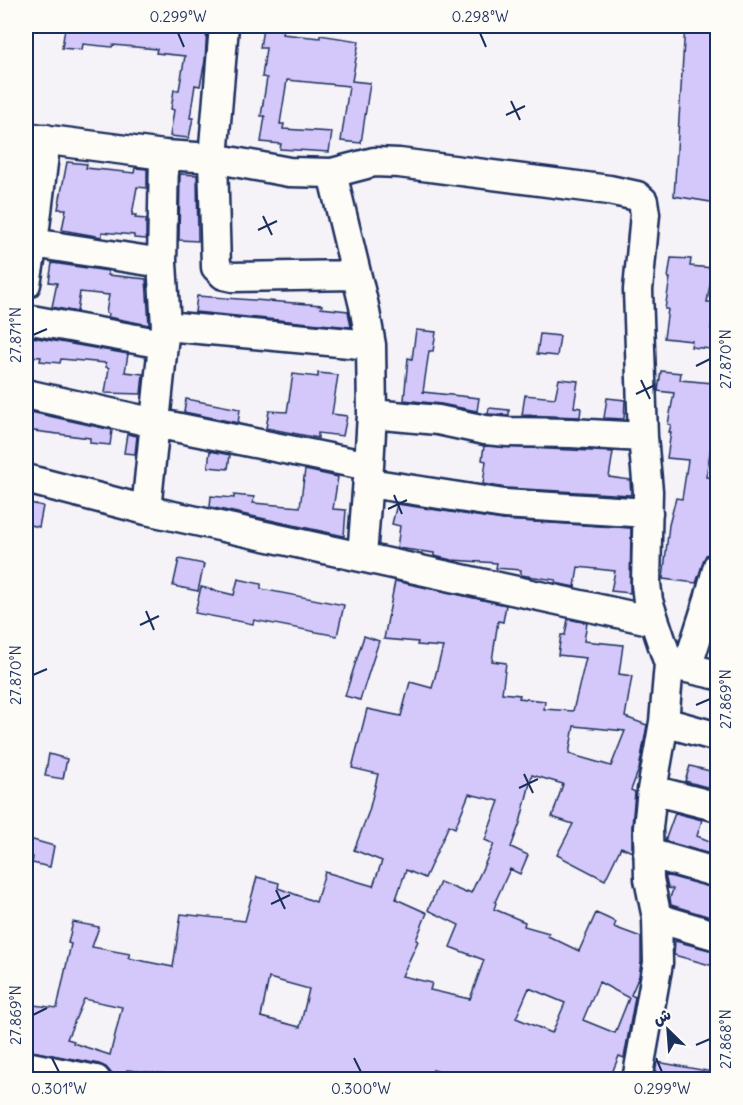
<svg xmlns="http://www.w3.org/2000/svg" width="743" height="1105" viewBox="0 0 743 1105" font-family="Delius,'Playpen Sans Arabic',sans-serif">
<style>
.building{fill:#d4c8fa;stroke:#1b2f5e;stroke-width:1.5;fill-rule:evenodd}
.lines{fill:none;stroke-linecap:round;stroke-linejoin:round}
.minor-casing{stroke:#1b2f5e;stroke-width:33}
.minor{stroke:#fdfcf7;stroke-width:28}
.ticks{fill:none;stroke:#1b2f5e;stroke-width:2}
.neatline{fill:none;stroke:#1b2f5e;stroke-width:2}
.ticks-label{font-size:15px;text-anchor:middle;fill:#1b2f5e}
</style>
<rect width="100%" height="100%" fill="#f5f2f8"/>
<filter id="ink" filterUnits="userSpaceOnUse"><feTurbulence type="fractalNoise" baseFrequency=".0167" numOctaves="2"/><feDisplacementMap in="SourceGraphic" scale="12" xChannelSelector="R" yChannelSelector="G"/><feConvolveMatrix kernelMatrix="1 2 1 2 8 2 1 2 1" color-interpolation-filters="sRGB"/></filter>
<g filter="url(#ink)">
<path class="building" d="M95,26H207L205,61L200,86L195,85L190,118H193L189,138L170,136L174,110L171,109L174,90H179L185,56L156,53L157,49L113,45L112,47L83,44L82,50L62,48L65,28L94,31Z
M685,26H717V203L674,196Z
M263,28L283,30L282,34L320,38V35L359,41L352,81L370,83L361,143L341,141L349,86L287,80L280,124H284L283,129L332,132L329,152L280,149L281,144L261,142L265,116H261L267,78L262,77L266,48H260Z
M67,162L87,164L86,168L134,173L135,168L147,169V188L137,187L132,215H136L135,218L146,219V239L134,238V235L102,232V237L62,230L66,209H58Z
M180,174L197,175L198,241L179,240Z
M671,258L691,259L690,266L713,268L707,302H715L711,329H714L711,349L691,347L692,341L664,338L668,309H665L670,278H668Z
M52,263L108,271V275L146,279L149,325L108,317L109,314L106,313L109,295L80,292L77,312L52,307L57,283L49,282Z
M197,296L322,305L321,308L348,311L351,327L195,312Z
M416,330L436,332L433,351H429L423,392L479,398L477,411L441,404L404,400L408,358L412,359Z
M540,334L560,336L557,356L537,354Z
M26,336L128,354L125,372L143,374L141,394L105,393L109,368L106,367V363L61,359L60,363L40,361L41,357L26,356Z
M661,371L681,373L680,380L713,383L712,390H717V441H712L706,477L717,478V550L706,555L696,583L663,579L669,525L676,498L682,499L688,460L667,458L671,432H669L671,425L668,424L674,393L658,391Z
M318,373L338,375L332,414L347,416L343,436L318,433V438L266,428L269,411L287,412L293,374L318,377Z
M559,379L578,381L574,407L581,408L580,417L522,415L525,395L555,398Z
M607,398L625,400L624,419L604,418Z
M186,399L240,409L238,423L184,412Z
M489,408L509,410V415L488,414Z
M26,411L112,430L110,445L90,443V438L26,430Z
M127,434L137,436L135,454L124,453Z
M484,446L613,452L609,477L630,480L631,495L506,488L483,484L486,461L482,460Z
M210,451L230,455L228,469L208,467Z
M305,470L338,477L333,509L346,510L344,536L210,507L211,496L234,498V495L254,497L253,503L300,507Z
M26,502L43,506L39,527L26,524Z
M397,504L503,520L631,528L630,593L611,591L615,571L578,567L575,587L555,583L556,580L521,575V570L496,568L497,563L452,560L434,556V553L397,548L400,526L392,524Z
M179,559L204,564L198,591L173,586Z
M238,579L261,584V589L344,605L337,636L254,620L253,624L195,613L201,587L234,595Z
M395,581L506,605L503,622L498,621L492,661L506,663L502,693L520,695L519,698L545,701L544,709L573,711L586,658L558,655L561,635H565L568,619L587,623L584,641L623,645L619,674L632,676L625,717L647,725L639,769L631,790L635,792L632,826V852L621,847L605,880L557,855L573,824L552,817L563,784L532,775L520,823L511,847L528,855L520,874L510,869L495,902L496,903L494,909L525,922L524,926L549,933L548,936L579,951L596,913L616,922L614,927L641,937V962L639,976L631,995L635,997L624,1058L619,1056L609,1080H469L433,1070L432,1072H430L428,1080H189V1076L127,1070L125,1076L111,1073L106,1067L99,1064L26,1050V1004L57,1008L71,944L68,943L73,922L99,927L92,947L130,954L128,958L173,967L181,914L245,921L257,877L279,883L278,888L316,902L325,872L373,886L382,861L354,850L369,811L378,774L352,768L367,709L401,716L410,682L432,688L443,647L417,645L418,642L384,639ZM574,726L625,731L611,766L569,754ZM469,794L499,801L485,840L494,844L471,893L467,891L466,893L440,882L428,910L459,925L450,947L484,960L470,999L430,990L432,983L402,976L418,941L416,940L427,913L396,899L406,870L425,878L449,825L455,828ZM269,978L309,989L300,1027L261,1017ZM599,982L629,998L615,1033L583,1020ZM529,988L565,1003L552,1033L516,1018ZM84,999L122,1007L110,1055L73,1043L74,1041L67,1039Z
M364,636L379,641L360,700L345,696Z
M49,754L67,759L63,779L45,776Z
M690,766L714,772L710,788L685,781Z
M675,813L702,820L697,836L717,844V856L665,841Z
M26,838L54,846L50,867L32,863L33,857L26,856Z
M665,875L717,889V919L671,905L670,898L673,889L668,888Z
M675,941L717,952V967L674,955Z
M657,1062L713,1072L712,1080H654Z"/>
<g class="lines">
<g class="minor-casing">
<path id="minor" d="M224,26L213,158L216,267L224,275L233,277L356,275
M26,137L164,155L213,158L289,172L332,173L364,306L371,345L372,414L369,466L362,556
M332,173L374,162L399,163L609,190L637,196L643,201L645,214L638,290L643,437L648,491L646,584L648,601L669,664L664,722L652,790L648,828L649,879L657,918L658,963L637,1080
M33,243L46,139
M26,284L33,243L162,263
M26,319L163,344
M166,326L371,345
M26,394L155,423L369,466
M372,414L438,420L485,430L508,432L571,433L643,437
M26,479L146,510L654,621
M369,483L504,504L648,513
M146,510L163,344L166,326L162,263L164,155
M669,664L718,675
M687,668L709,599L718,566
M664,722L718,737
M652,790L718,807
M648,853L718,873
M657,918L718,936
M26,1066L96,1080"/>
</g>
<use href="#minor" class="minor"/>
</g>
</g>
<path class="ticks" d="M178,33L184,47M480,33L486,47M511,101L520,120M506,115L525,106M263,216L272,235M258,230L277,221M33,335L47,329M696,366L710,359M641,380L650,399M636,394L655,385M394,495L402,514M388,509L407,500M146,611L154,630M140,625L159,616M33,675L47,669M696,705L710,699M524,774L533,793M519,788L538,779M276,890L285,909M271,904L290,895M33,1015L47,1008M696,1045L710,1039M52,1058L59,1072M354,1058L361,1072M656,1058L662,1072"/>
<rect width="743" height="1105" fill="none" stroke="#fdfcf7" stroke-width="66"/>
<g transform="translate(668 1030) rotate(335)" stroke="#fdfcf7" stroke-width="4.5" paint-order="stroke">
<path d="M0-4.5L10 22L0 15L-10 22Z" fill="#1b2f5e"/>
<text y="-9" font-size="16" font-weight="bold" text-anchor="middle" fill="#1b2f5e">ش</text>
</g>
<rect x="33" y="33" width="677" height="1039" class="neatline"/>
<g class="ticks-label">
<text x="178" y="22">0.299°W</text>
<text x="480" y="22">0.298°W</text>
<text transform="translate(16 335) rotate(-90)" y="5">27.871°N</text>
<text transform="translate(726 359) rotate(-90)" y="5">27.870°N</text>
<text transform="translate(16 675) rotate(-90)" y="5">27.870°N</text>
<text transform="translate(726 699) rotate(-90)" y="5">27.869°N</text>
<text transform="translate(16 1015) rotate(-90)" y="5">27.869°N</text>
<text transform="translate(726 1039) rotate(-90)" y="5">27.868°N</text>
<text x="59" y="1094">0.301°W</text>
<text x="361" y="1094">0.300°W</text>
<text x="662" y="1094">0.299°W</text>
</g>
</svg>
